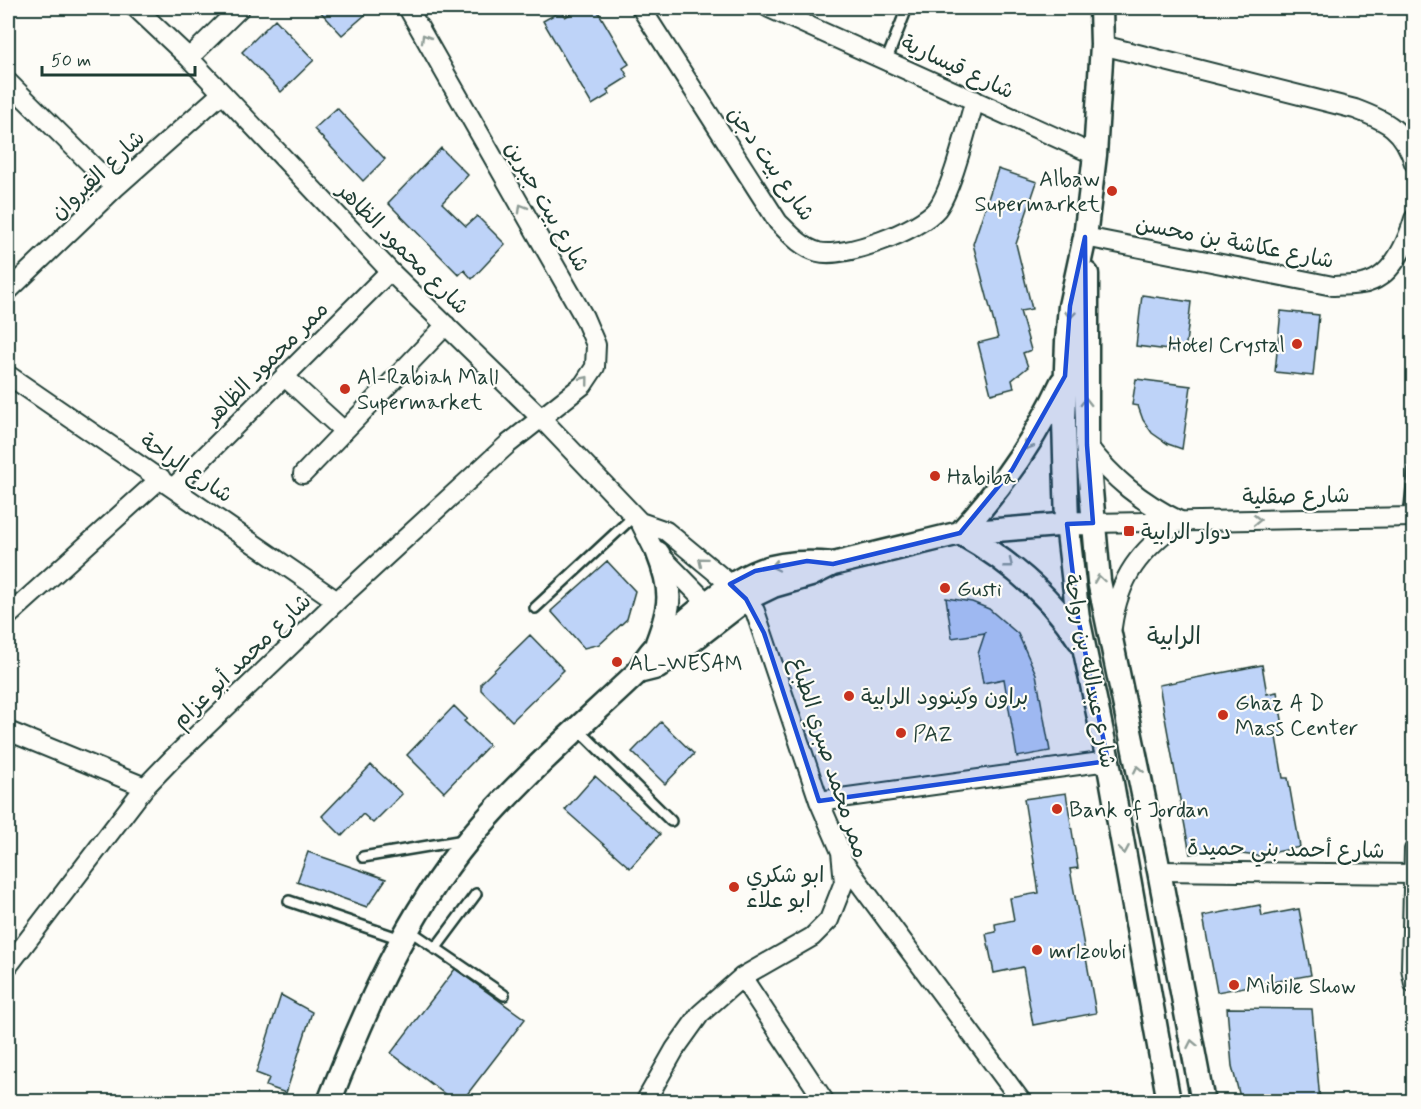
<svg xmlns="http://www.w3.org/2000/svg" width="1421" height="1109" viewBox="0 0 1421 1109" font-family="Mynerve,'Playpen Sans Arabic',sans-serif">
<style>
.building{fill:#bed3f8;stroke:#1f3d34;stroke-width:1.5}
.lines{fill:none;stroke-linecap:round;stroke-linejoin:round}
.service-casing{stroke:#1f3d34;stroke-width:14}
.minor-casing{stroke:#1f3d34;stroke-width:22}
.tertiary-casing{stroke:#1f3d34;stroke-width:27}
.service{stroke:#fdfcf7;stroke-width:9}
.minor{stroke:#fdfcf7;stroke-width:18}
.tertiary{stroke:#fdfcf7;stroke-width:22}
.oneway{stroke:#8e9c96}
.marked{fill:#1d4ed8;fill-opacity:0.2;stroke:#1d4ed8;stroke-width:4.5;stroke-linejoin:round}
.poi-dot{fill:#c8321e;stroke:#fdfcf7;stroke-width:2}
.labels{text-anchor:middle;stroke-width:4.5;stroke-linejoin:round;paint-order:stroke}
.street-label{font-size:22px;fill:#1f3d34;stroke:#fdfcf7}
.poi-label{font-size:22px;fill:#1f3d34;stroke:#fdfcf7;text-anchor:start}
.neighbourhood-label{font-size:24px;fill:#1f3d34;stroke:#fdfcf7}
</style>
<rect width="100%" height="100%" fill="#fdfcf7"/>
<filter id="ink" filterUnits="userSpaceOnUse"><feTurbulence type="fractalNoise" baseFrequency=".0167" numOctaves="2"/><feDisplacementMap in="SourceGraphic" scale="12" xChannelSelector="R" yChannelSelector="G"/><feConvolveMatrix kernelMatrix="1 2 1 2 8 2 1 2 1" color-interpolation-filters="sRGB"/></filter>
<g filter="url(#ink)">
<path class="building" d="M317,8H373L342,35Z
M581,8H596L629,64L623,68L628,77L607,90L610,94L592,105L543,21L561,11L565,17Z
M275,19L314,60L281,92L242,52Z
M337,108L385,159L363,181L314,129Z
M441,148L468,175L442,203L466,226L477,216L505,244L472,279L464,270L459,275L388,203Z
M998,169L1037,182L1016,244L1032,309L1020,311L1031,350L1023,353L1028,367L1012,380L1014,388L991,394L978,343L998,338L973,244Z
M1142,295L1191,302L1185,352L1136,346Z
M1281,311L1319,315L1313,376L1275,372Z
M1136,379L1191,386L1182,449L1168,444L1152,433L1143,420L1138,406L1132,405Z
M607,561L635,591L627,619L600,644L584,648L551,611Z
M946,598L972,602L989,609L1018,634L1036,674L1050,751L1017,757L1004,679L983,683L978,654L985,633L952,638Z
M530,635L564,670L512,721L481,690V683Z
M1262,665L1267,694L1277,692L1285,736L1276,737L1283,778H1288L1300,847L1257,856L1226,852L1221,848L1190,854L1159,685Z
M454,706L467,719L464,721L489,745L444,792L407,755Z
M661,722L694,754L665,784L632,752Z
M371,765L402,794L373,823L363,814L342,836L322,816Z
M595,776L660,834L630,868L565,810Z
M1066,793L1078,868L1070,869L1096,1013L1033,1025L1023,967L994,973L986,934L996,932L995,924L1014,920L1010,898L1039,893L1024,799Z
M308,852L386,879L367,907L297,882Z
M1260,905L1262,916L1299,909L1311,975L1217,992L1203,916Z
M455,969L525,1019L462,1101H454L391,1053Z
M281,995L312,1012L286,1093L266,1086L269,1078L256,1073Z
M1227,1008L1312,1009L1320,1101H1241L1232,1066Z"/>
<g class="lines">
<g class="service-casing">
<path id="service" d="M887,59L907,8
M1409,517L1414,469
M535,608L634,516
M578,729L671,821
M363,857L464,840
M289,901L401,939
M409,930L504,995
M435,949L476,894"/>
</g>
<g class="minor-casing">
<path id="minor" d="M136,8L189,58L390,271L540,417L640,522L653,548L715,611
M641,8L778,222C790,234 801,247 818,252C844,259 920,230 937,209C952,190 967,126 975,100
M769,8L1095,155
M1102,45L1355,109C1387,121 1404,129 1414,163
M189,58L240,8
M8,82L115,188
M1085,237L1333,286C1342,285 1352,286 1362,284C1392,279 1406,245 1414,219
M8,291L115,188L221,94
M8,375L337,601
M286,378L344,431
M1087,445C1113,479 1141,502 1180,521C1140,551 1119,576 1112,627
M303,474L446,325
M174,487L390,271
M640,522L666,531L730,584L755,611L819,801L841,852L844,882L829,920L812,937L742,977L700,1014L675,1049L645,1102
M1093,523L1414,517
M8,616L161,478
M8,731L145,787
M819,801L1108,761
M1414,850L1411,968L1414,984
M843,861L1022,1102
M1159,871L1413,874
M8,966L145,787L172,759L337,601L508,444L583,385L595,367L596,345L584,317L408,8
M742,977L825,1102"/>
</g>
<g class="tertiary-casing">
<path id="tertiary" d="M1101,8L1102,45L1095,155L1085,237L1070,306L1067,341L1064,421L1067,524L1078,618L1108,761L1169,1102
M1087,274V445L1099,581L1159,871L1203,1102
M1062,382C1036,438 1002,487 960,533C1008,560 1049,594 1079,640
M657,643C671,606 673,591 658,553
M638,672L658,667L746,599L773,586L811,575L833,564L960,533L1083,523
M329,1102C365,1010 406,915 470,838C521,777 581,726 638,672C652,645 666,638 688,619C738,577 764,557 833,564"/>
</g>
<use href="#service" class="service"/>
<use href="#minor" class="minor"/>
<use href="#tertiary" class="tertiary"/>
</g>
<defs><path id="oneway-chevron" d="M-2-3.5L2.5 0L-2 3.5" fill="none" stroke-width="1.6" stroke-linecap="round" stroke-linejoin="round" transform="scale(1.5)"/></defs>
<g class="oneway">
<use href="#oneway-chevron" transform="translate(425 38) rotate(-120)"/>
<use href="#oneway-chevron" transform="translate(522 208) rotate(-120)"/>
<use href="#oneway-chevron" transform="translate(1070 315) rotate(96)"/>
<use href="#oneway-chevron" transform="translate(585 380) rotate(-51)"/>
<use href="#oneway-chevron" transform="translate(1086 402) rotate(-91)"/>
<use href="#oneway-chevron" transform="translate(1028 446) rotate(122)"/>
<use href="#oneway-chevron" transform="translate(1257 520) rotate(-1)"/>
<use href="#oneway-chevron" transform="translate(702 561) rotate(-140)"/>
<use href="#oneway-chevron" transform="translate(1009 564) rotate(38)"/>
<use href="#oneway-chevron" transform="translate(775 566) rotate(168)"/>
<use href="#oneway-chevron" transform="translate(1099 579) rotate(-98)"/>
<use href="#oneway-chevron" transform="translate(1138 770) rotate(-102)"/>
<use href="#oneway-chevron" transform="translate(1124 850) rotate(80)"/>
<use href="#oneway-chevron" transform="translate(1192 1044) rotate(-101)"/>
</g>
</g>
<path class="marked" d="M1085,237L1087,445L1093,523L1067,524L1078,618L1108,761L819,801L764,633L746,599L730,584L755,571L807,561L833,564L960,533L1012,470L1065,376L1070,306Z"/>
<g class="poi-dot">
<circle cx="1112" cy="191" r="6"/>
<circle cx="1297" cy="344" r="6"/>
<circle cx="345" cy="389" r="6"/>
<circle cx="935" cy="476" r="6"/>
<rect x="1123" y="525" width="12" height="12" rx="3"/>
<circle cx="945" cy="588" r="6"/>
<circle cx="617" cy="662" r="6"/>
<circle cx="849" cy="696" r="6"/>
<circle cx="1223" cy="715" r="6"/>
<circle cx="901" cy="733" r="6"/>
<circle cx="1057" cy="809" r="6"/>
<circle cx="734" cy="887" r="6"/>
<circle cx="1037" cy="950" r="6"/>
<circle cx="1234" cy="985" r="6"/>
</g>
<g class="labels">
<g class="street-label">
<text transform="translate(958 66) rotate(25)" y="8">شارع قيسارية</text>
<text transform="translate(772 163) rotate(55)" y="8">شارع بيت دجن</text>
<text transform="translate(97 174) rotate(-43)" y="8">شارع القيروان</text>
<text transform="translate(548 206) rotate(60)" y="8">شارع بيت جبرين</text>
<text transform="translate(1235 241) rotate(11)" y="8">شارع عكاشة بن محسن</text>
<text transform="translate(404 248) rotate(45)" y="8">شارع محمود الظاهر</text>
<text transform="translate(266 362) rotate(-45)" y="8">ممر محمود الظاهر</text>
<text transform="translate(187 467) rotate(34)" y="8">شارع الراحة</text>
<text transform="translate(1296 495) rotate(-1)" y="8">شارع صقلية</text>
<text transform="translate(241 660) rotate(-44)" y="8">شارع محمد أبو عزام</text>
<text transform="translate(1091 671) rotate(79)" y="8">شارع عبدالله بن رواحة</text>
<text transform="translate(830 757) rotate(72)" y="8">ممر محمد صبري الطباع</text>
<text transform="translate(1286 848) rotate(1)" y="8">شارع أحمد بني حميدة</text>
</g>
<g class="poi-label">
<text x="1100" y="186" text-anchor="end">Albaw<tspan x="1100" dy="25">Supermarket</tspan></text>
<text x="1285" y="352" text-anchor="end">Hotel Crystal</text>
<text x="357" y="384">Al-Rabiah Mall<tspan x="357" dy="25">Supermarket</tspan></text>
<text x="947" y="484">Habiba</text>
<text x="1141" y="539">دوار الرابية</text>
<text x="957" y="596">Gusti</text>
<text x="629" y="670">AL-WESAM</text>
<text x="861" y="704">براون وكينوود الرابية</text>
<text x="1235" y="710">Ghaz A D<tspan x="1235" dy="25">Mass Center</tspan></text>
<text x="913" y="741">PAZ</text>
<text x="1069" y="817">Bank of Jordan</text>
<text x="746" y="882">ابو شكري<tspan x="746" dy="25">ابو علاء</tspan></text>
<text x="1049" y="958">mrlzoubi</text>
<text x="1246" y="993">Mibile Show</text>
</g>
<g class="neighbourhood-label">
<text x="1174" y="644">الرابية</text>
</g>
</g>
<rect width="1421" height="1109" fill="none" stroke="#fdfcf7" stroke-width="30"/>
<rect x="15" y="15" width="1391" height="1079" fill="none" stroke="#1f3d34" stroke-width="2" filter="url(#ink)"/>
<path d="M42 66v9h153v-9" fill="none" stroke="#1f3d34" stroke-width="3"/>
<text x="51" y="66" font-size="18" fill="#1f3d34" stroke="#fdfcf7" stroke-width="4.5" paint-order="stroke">50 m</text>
</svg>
